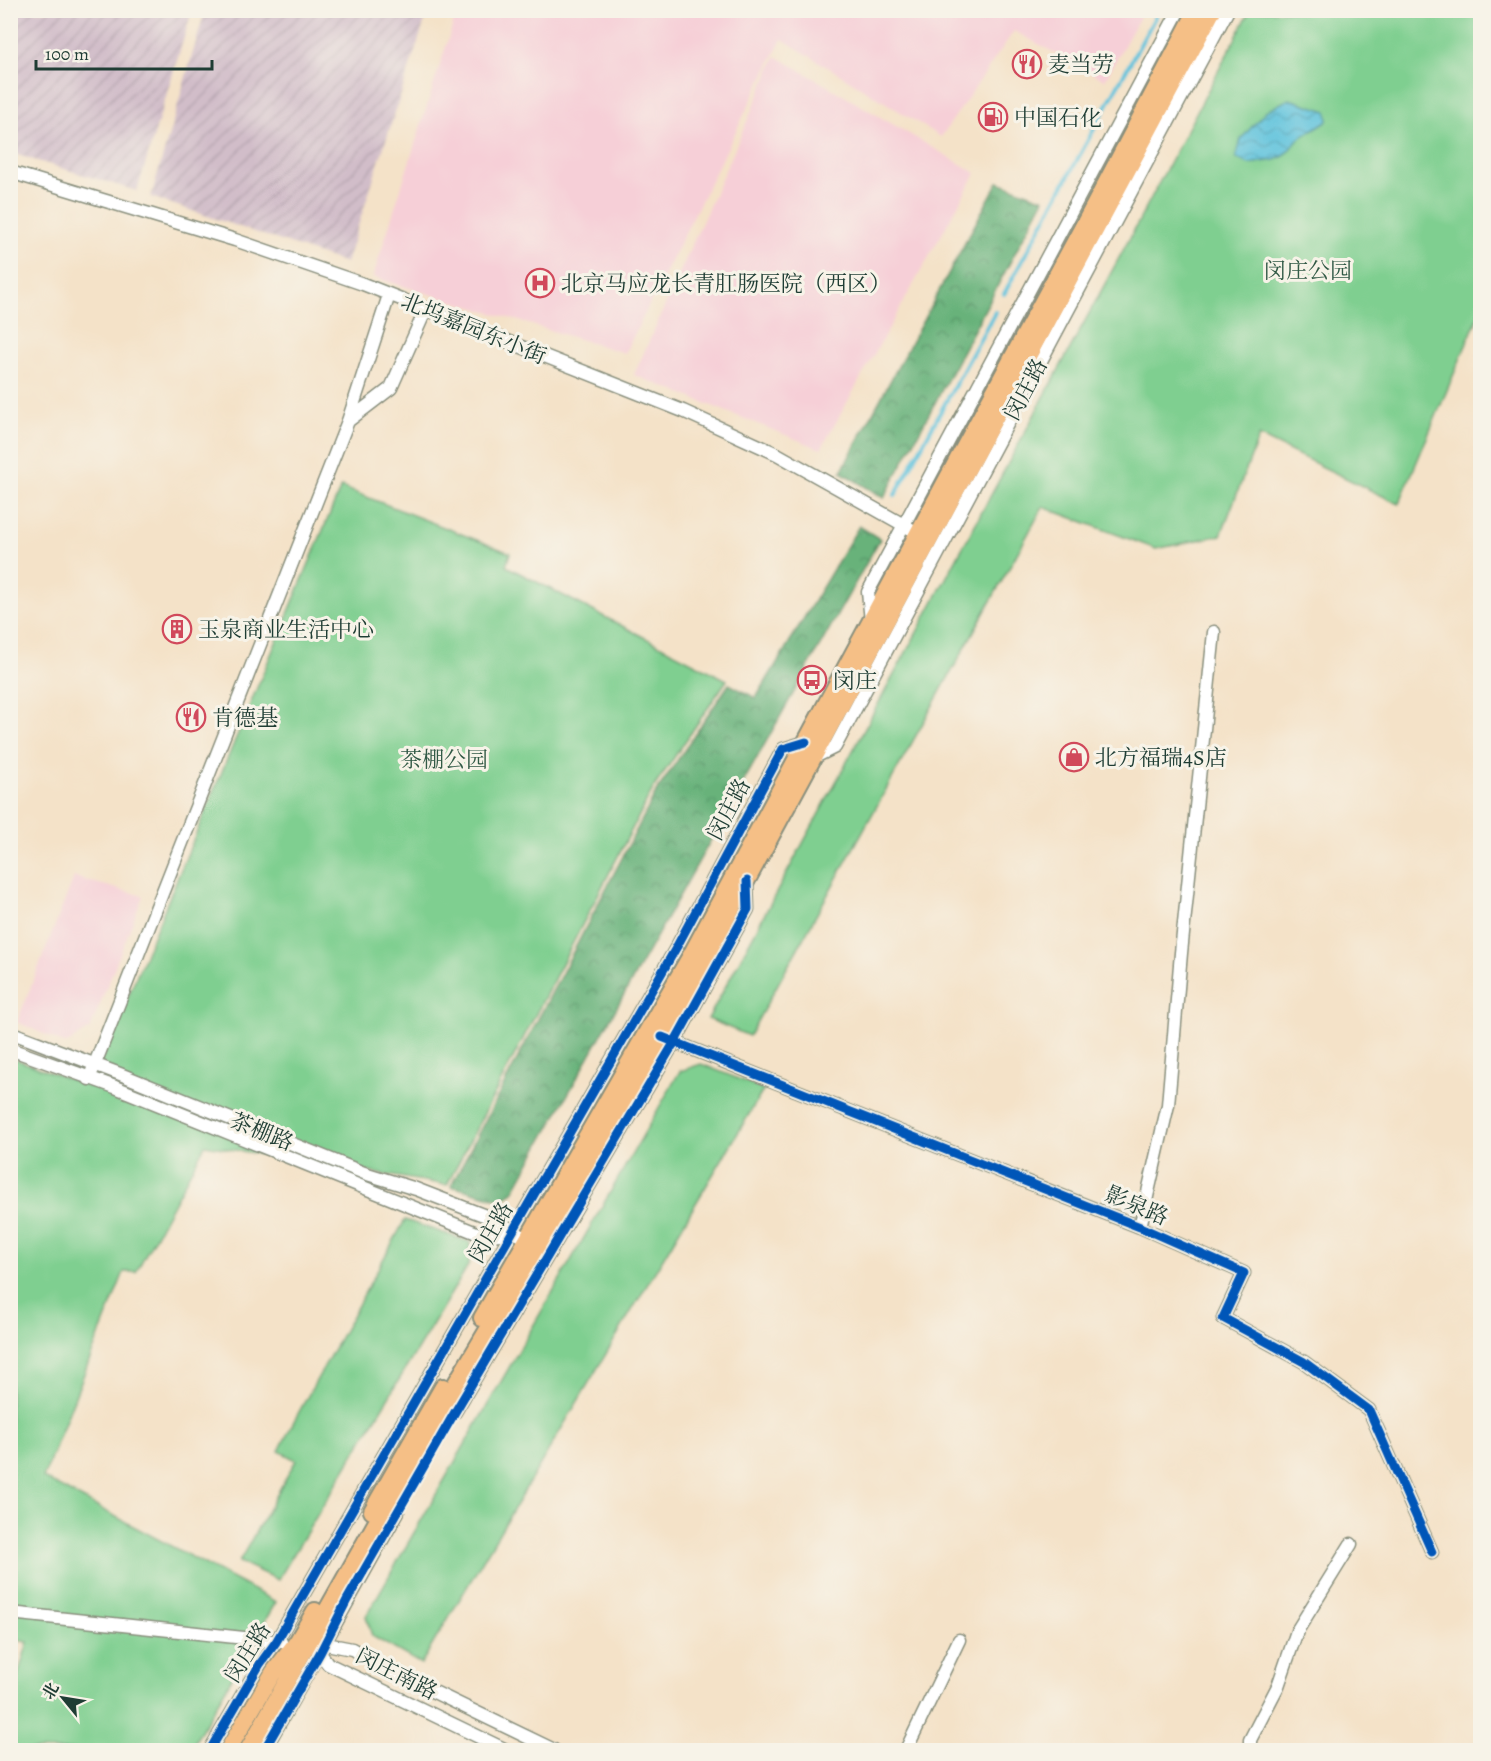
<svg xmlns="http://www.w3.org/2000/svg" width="1491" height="1761" viewBox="0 0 1491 1761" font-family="Alegreya,'Noto Serif SC',serif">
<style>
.built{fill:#f6cfd7}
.industrial{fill:url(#industrial-furrows)}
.forest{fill:url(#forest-crowns);stroke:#437857;stroke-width:1.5}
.park{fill:#7fcf90;stroke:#4f8662;stroke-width:1.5}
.water{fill:url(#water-waves);stroke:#3f8088;stroke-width:1.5}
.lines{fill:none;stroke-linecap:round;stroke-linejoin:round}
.stream{stroke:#5fc3dd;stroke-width:4}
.minor-casing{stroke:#8a907e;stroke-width:15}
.major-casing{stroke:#8a907e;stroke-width:20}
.minor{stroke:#fff;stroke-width:12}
.major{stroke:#f5bf86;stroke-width:16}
.cycleway-casing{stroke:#f7f3e8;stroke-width:13}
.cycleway{stroke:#0057b8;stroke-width:9}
.labels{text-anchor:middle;stroke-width:6;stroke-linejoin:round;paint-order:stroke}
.poi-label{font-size:22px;fill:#1f3d34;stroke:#f7f3e8;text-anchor:start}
.park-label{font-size:22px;fill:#325a46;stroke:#f7f3e8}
.street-label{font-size:22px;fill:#1f3d34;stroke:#f7f3e8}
</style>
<defs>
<pattern id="industrial-furrows" width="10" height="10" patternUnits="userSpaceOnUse" patternTransform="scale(1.5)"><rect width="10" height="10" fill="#d1bdc9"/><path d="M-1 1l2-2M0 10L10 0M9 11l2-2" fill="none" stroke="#b3a3ad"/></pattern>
<pattern id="forest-crowns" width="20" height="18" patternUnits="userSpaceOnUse" patternTransform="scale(1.5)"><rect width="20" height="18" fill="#67b27a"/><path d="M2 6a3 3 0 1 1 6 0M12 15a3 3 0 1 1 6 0" fill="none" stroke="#549265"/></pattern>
<pattern id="water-waves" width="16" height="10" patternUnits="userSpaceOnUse" patternTransform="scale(1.5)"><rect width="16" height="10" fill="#5fc3dd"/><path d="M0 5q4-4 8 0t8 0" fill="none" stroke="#4ea0b4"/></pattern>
</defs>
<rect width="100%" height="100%" fill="#f7f3e8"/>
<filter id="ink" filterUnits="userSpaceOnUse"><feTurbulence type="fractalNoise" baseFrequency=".0167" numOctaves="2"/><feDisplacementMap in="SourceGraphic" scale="12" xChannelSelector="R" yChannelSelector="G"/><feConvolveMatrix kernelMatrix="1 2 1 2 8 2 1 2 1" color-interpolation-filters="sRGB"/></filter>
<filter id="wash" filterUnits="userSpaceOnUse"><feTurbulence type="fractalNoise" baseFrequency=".008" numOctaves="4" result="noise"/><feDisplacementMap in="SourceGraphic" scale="24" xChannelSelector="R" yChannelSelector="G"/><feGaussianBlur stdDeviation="1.35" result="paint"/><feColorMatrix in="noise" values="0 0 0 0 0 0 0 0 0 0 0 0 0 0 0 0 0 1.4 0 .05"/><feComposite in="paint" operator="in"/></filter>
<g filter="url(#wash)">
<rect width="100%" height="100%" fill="#f4e2c8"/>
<path class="built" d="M457,11V10L1143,11L1105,80L1014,31L941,137L782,39L625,353L373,277Z
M776,56L976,173L821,449L634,375Z
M74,877L143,896L90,1029L66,1044L17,1022Z"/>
<path class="industrial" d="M10,11H192L137,191L11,153Z
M205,11H428L346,263L151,197Z"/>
<path class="forest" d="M998,182L1044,199L884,498L841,472Z
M859,526L880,539L513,1192L501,1200L451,1186L658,789L729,684L756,698Z"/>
<path class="park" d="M1250,11H1480V312L1399,504L1259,436L1221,535L1156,549L1043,507L749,1036L708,1019L1133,232Z
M341,487L510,553L506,566L727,680L654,787L447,1185L205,1145L136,1272H124L43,1478L276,1602L190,1750H11V1697L28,1642L10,1639V1057L90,1087Z
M701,1064L764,1089L421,1664L372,1636L366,1616L680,1071Z
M405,1220L470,1242L469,1264L278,1580L239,1562L296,1460L279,1451L294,1421Z"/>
<path class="water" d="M1289,99L1327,111L1328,120L1298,139L1284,156L1274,160L1249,164L1236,158L1241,139L1266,111Z"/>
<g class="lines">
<path class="stream" d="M1004,294L1159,10
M895,495L995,312"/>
</g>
</g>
<g filter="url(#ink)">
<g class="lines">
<g class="minor-casing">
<path id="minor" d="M10,172L235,240L363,284L683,411L777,454L918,533
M348,421L391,388L426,309
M871,621L868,592L1179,10
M813,758L835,747L1228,10
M10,1032L120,1074L364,1173L416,1189L491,1218L520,1235
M662,1037L1140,1227L1244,1273L1223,1318L1304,1362L1369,1410L1432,1552
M10,1049L115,1087L484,1236L513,1232
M89,1079L348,421L389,295
M1140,1227L1168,1105L1181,953L1214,632
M442,1420L455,1412L674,1043L748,909L747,881
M10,1613L281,1642
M304,1642L311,1641L352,1649L399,1675L554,1750
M317,1649L328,1664L506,1750
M210,1750L260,1664L276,1642L676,948L783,749L806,742
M264,1750C310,1671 353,1591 398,1512L397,1498
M906,1750L959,1640
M1250,1750V1740L1278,1686L1297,1631L1351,1544"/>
</g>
<g class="major-casing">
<path id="major" d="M482,1318L690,957L1094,206L1197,10
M372,1511L443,1387
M228,1750L273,1673L297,1642L315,1611
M248,1750L388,1502L397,1498L442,1420L443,1405L662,1037L813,758L1213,10"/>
</g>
<use href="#minor" class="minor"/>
<use href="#major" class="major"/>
<g class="cycleway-casing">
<path id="cycleway" d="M662,1037L1140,1227L1244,1273L1223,1318L1304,1362L1369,1410L1432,1552
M210,1750L260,1664L276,1642L676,948L783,749L806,742
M264,1750L320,1653L347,1600L455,1412L674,1043L748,909L747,881"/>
</g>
<use href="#cycleway" class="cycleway"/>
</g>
</g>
<defs>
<g id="restaurant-ring" transform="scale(1.5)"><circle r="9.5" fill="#f7f3e8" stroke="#d1495b" stroke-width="1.5"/><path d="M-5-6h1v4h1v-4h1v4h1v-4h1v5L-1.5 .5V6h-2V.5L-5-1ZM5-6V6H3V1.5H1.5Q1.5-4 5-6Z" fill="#d1495b"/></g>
<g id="fuel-ring" transform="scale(1.5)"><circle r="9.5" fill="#f7f3e8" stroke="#d1495b" stroke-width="1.5"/><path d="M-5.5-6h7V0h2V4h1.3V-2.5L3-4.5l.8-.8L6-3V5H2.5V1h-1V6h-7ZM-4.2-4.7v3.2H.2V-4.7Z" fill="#d1495b"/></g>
<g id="hospital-ring" transform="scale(1.5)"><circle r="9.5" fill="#f7f3e8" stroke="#d1495b" stroke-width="1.5"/><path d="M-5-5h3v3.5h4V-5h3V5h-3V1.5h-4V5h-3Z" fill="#d1495b"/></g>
<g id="building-ring" transform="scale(1.5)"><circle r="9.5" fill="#f7f3e8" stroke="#d1495b" stroke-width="1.5"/><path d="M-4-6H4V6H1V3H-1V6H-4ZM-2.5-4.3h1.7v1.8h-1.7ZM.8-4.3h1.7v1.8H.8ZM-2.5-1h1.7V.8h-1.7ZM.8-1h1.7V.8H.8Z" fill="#d1495b"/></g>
<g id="bus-ring" transform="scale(1.5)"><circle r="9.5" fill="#f7f3e8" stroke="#d1495b" stroke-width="1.5"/><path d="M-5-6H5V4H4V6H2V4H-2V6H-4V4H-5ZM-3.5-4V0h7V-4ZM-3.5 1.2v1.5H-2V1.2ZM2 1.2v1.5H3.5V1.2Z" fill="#d1495b"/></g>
<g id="shop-ring" transform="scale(1.5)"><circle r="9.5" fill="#f7f3e8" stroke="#d1495b" stroke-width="1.5"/><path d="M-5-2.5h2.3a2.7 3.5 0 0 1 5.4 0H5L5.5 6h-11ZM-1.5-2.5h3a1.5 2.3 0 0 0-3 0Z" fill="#d1495b"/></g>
</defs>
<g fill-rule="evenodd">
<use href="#restaurant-ring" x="1027" y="64"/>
<use href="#fuel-ring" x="993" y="117"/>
<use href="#hospital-ring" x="540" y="283"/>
<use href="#building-ring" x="177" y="629"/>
<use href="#bus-ring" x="812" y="680"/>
<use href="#restaurant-ring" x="191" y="717"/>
<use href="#shop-ring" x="1074" y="757"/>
</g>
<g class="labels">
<g class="poi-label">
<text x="1048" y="72">麦当劳</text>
<text x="1014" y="125">中国石化</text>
<text x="561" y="291">北京马应龙长青肛肠医院（西区）</text>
<text x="198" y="637">玉泉商业生活中心</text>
<text x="833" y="688">闵庄</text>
<text x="212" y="725">肯德基</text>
<text x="1095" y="765">北方福瑞4S店</text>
</g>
<g class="park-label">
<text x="1308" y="278">闵庄公园</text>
<text x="444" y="767">茶棚公园</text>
</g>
<g class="street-label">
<text transform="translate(474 328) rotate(22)" y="8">北坞嘉园东小街</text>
<text transform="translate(1025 389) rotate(-62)" y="8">闵庄路</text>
<text transform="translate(728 809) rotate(-62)" y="8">闵庄路</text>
<text transform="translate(262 1131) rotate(22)" y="8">茶棚路</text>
<text transform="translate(1137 1205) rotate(23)" y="8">影泉路</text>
<text transform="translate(490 1232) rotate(-60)" y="8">闵庄路</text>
<text transform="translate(247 1652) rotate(-58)" y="8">闵庄路</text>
<text transform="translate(397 1673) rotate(27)" y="8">闵庄南路</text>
</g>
</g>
<rect width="1491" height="1761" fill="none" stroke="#f7f3e8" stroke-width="36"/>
<g transform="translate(63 1698) rotate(300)" stroke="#f7f3e8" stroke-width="4.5" paint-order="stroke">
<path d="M0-4.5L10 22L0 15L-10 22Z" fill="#1f3d34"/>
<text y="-9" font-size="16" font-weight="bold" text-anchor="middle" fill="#1f3d34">北</text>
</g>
<path d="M36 60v9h176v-9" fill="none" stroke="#1f3d34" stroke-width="3"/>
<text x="45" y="60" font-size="18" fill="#1f3d34" stroke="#f7f3e8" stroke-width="4.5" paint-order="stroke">100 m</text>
</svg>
